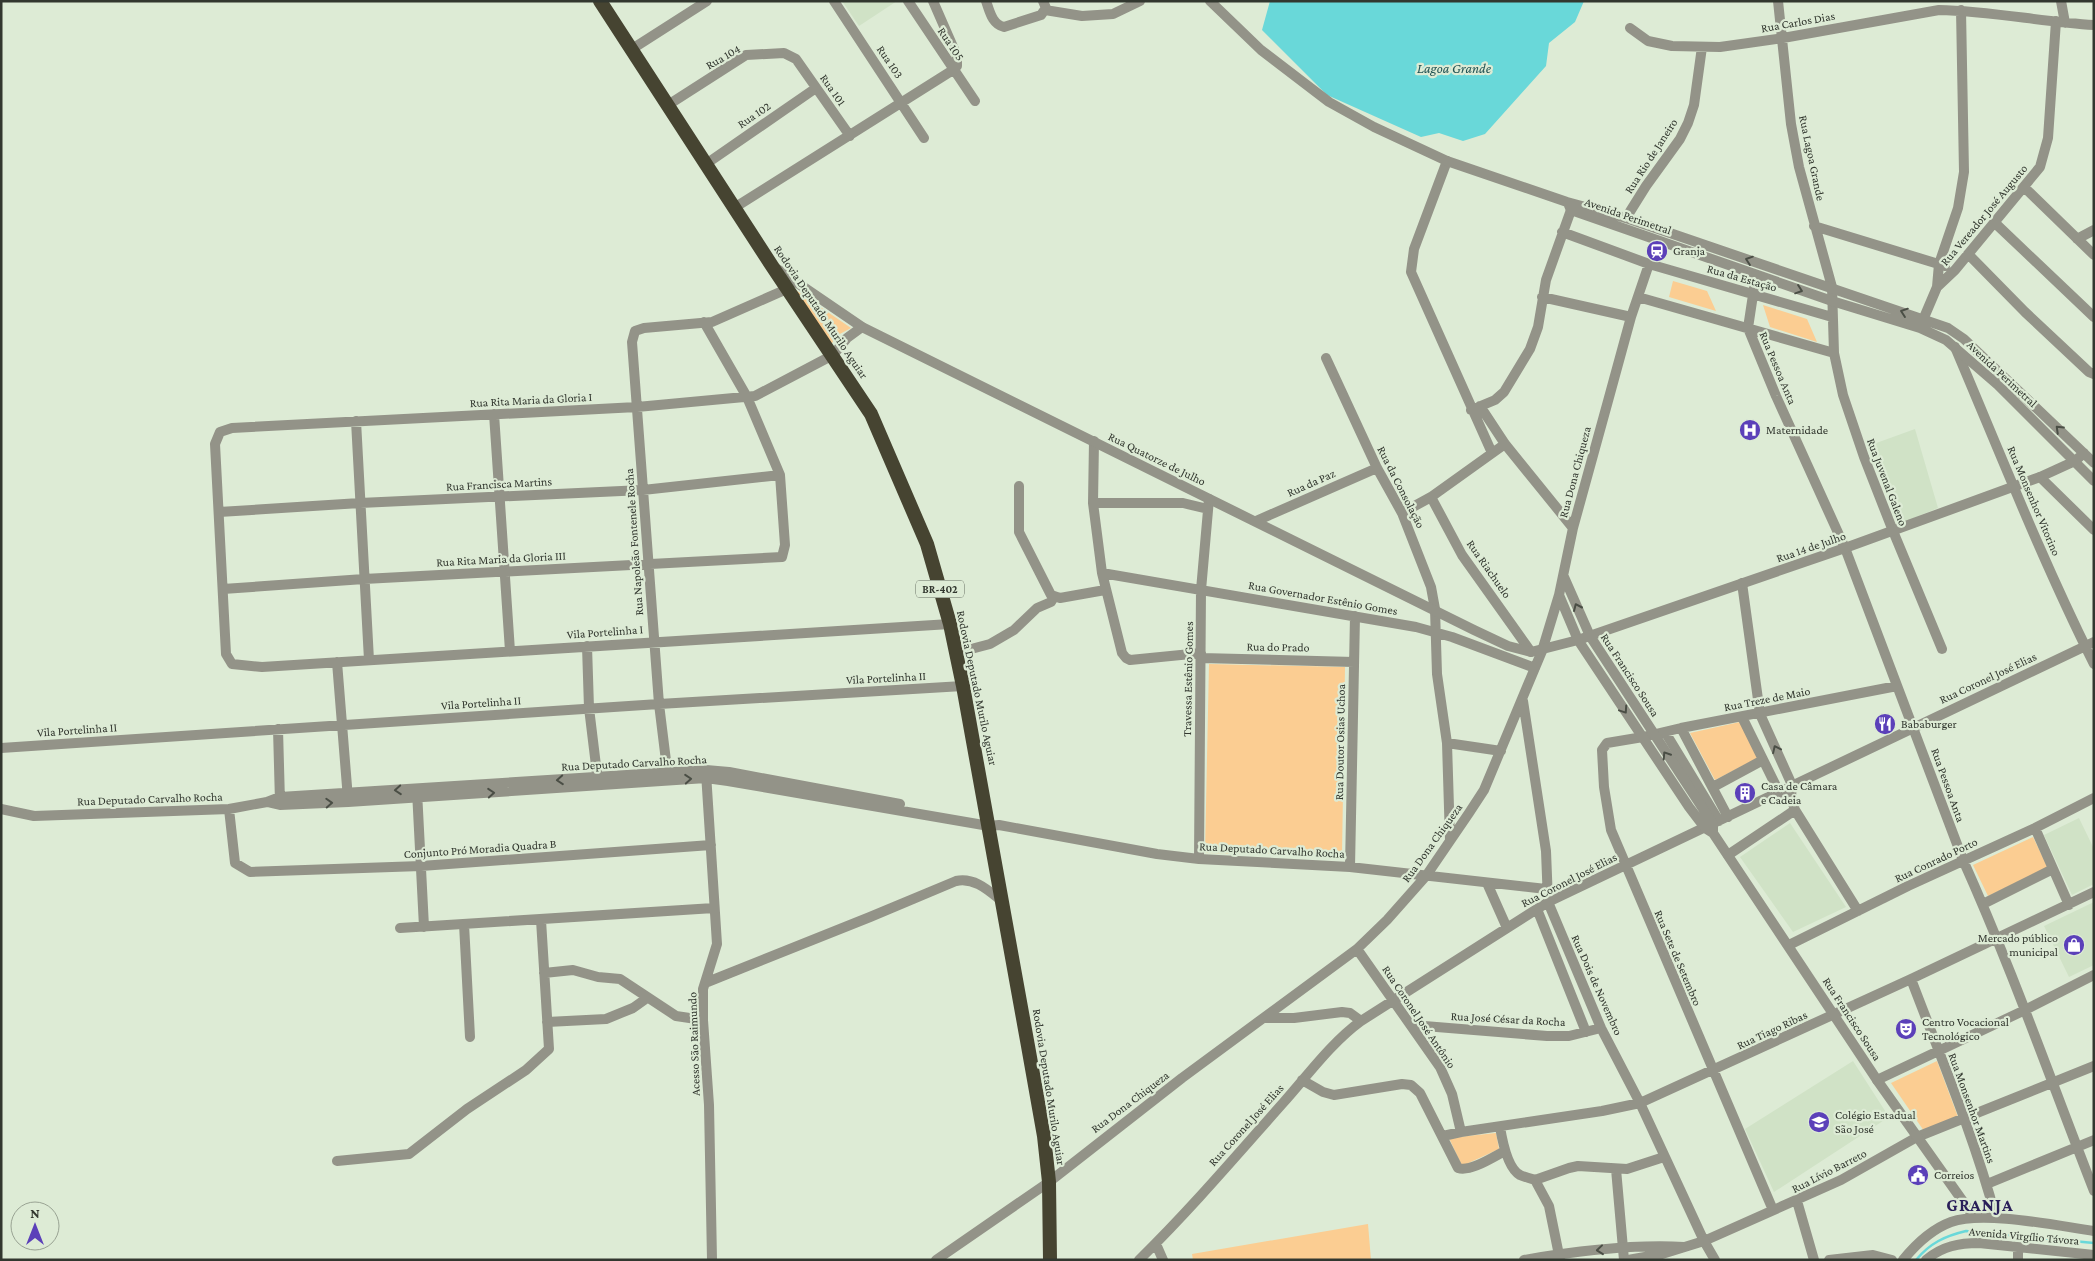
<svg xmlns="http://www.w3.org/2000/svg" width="2095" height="1261" viewBox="0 0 2095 1261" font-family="'Crimson Pro',serif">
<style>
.built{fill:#d0e2c6}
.green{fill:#fbcd92}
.water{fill:#69d8d9}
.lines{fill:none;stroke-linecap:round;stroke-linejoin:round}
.stream{stroke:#69d8d9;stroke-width:2.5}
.minor{stroke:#939388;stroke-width:10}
.tertiary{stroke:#939388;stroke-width:10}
.trunk{stroke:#464431;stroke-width:14}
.oneway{stroke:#4a4e45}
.labels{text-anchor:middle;stroke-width:4.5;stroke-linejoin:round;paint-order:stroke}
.shield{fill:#ddebd5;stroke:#656d61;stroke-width:1}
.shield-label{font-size:11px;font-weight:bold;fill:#32372f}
.street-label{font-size:12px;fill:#32372f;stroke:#ddebd5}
.poi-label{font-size:12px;fill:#32372f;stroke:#ddebd5;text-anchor:start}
.water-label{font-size:14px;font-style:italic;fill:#225354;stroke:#ddebd5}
.district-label{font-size:18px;font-weight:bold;letter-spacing:1px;fill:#2a1f59;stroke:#ddebd5}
</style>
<rect width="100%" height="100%" fill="#ddebd5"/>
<path class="built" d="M842,1H897L859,26Z
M1915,429L1938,508L1899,524L1868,446Z
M2079,818L2094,849V884L2072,895L2044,835Z
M1790,823L1846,907L1793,932L1740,857Z
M2094,902V965L2069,977L2044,926Z
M1853,1061L1889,1117L1774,1192L1745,1129Z"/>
<path class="green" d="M1673,281L1707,291L1716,311L1669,297Z
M794,289L851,328L836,336L830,347Z
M1763,305L1807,319L1817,342L1770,327Z
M1209,664L1345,667L1342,855L1205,853Z
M1740,722L1758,758L1715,780L1690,733Z
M2033,837L2048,868L1988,896L1973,865Z
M1937,1061L1958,1117L1924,1131L1891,1083Z
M1496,1133L1499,1149L1462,1166L1449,1138Z
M1368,1224L1371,1260H1193L1192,1254Z"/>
<path class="water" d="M1270,1H1584L1575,22L1549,43L1546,66L1485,134L1463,141L1439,133L1421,137L1327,95L1262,30Z"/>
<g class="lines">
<path class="stream" d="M1916,1260C1930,1243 1945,1236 1966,1231L2094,1243"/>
<path class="minor" d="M834,1L924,138
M908,1L975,101
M986,1C990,12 992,24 1004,27L1041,15L1046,8L1043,1
M1778,1L1791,124L1799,167L1832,287L1834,353L1843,395L1864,457L1893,531L1942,649
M2061,1L2065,23
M1045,10L1082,16L1113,14L1140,1
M1630,28L1648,41L1672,46L1720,47L1783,38L1939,10C1991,11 2042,22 2094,25
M668,105L746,55L784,53L796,59L850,136
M1447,161L1414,249L1411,272L1492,453
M706,164L816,88
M2025,188L2094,255
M734,208L953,70L957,66V56L933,1
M1626,218L1646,186L1680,139L1688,123L1694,105L1702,47
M1995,223L2094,317
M1814,226L1945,266
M1562,232L1649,264L1832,317
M2077,239L2094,230
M1968,254L2025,312L2089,372L2094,374
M1756,275L1748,328L1776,396L1845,548L1963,860C2012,969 2051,1081 2094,1191
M1937,287L1939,264L1958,208L1964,172L1961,10
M1542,297L1631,317
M1638,297L1834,353
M862,327L847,338L833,355L755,396L637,407L232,428L220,432L215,444L226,654L232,664L262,667L950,624
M1920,327L1937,287L1955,270L2040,167L2048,138L2056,21
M1955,347C2000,453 2042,560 2094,664
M1326,358L1377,468L1402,513L1431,587L1435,609L1437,674L1447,743L1450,840
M1480,406L1505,444L1573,528
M1471,410L1495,400L1504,392L1530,349L1538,327L1546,280L1571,210
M494,414L510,651
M356,421L369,660
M1094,441L1093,503L1102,573L1122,653L1126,658L1130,660L1201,653
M2040,477L2094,530
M1019,486V532L1051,595L1060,598L1105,590
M1431,497L1462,555L1531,652
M1093,503H1183L1208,509
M219,512L360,503L643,490L780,475
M1402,513L1431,497L1505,444
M1256,521L1377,468
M1102,573L1416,627L1452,637L1535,668
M1564,577L1590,636
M1742,583L1760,714L1792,785L1791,797L1795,810L1858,911
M223,589L364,579L782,557L785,545L780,475L747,397L704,322
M1559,595L1578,640
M587,646L589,708L598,782
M956,653L990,644L1014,630L1037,608L1051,602L1054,597
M1201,658L1354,662
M337,662L348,799
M1523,701L1546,851L1548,902L1601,1028L1640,1103L1704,1241L1841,1180L1917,1137L2094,1066
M1742,717L1779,792L1783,794
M1681,728L1728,817
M278,729L280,802
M1665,732L1719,821
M1447,743L1501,751
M1,748L659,704L963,686
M706,773L717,944L703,989V1020L709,1105L712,1260
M668,777L659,704L632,342L635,331L644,328L712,322L787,289
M1713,787L1763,760
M417,791L424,927
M267,802L280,805L348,802L706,778L728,781L989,826L999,825L1157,854L1199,859L1350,867L1546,889
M1,809L34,816L229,809L267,802L280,797L706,770L729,772L900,804
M229,809L235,863L250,872L421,866L711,845
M2035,828L2069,905
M1728,855L1795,810
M1199,859L1201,590L1209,499
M1350,867L1355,616
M1487,883L1507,928
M1983,904L2053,869
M1537,909L1586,1032
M464,924L470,1037
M400,928L714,908
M1789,945L1908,886L2035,828L2094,798
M1357,949L1440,1067L1452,1094L1461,1132
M544,973L573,970L598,977L620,979L676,1016L703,1020
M1911,979C1941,1058 1974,1136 1996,1218
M705,983L870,917L956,881C975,877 989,891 1003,902
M1264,1018H1294L1342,1012L1350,1013L1361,1021
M547,1022L606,1019L633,1008L647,998
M1412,1025L1547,1036H1569L1601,1028
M1302,1080L1323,1092L1334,1095L1402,1084L1411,1085L1420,1093L1458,1168C1471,1172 1493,1157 1505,1151
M1877,1080L2025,1010L2094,975
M1500,1127C1502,1139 1507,1168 1520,1175C1524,1177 1530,1178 1535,1180L1549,1206L1560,1260
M1443,1136L1461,1132L1602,1111L1640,1103L1911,979L2094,892
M337,1161L409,1154L467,1109L526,1070L549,1049L541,920
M1616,1169L1624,1260
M1535,1180L1569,1168L1578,1166L1627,1169L1664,1157
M1049,1182L1182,1078L1357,949L1387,920L1426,876L1469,813L1484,790L1542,651L1559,595L1573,528L1608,401L1631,317L1649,264
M1987,1184L2094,1140
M1797,1201L1814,1260
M1773,1210L1611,830L1604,787L1602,750L1607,743L1643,737L1681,728L1897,686
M1156,1244L1163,1260
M2018,1248V1260
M1139,1260C1190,1210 1236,1156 1283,1103C1308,1075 1331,1043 1361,1021L1548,902L2094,642
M1829,1260L1873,1255L1892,1260
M1926,1260C1942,1246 1960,1243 1979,1243L2094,1255"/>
<path class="tertiary" d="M1210,1L1261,50L1329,102L1374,127L1447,161L1567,202L1626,218L1948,328L1964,339L2094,463
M632,49L707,1
M1568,203L1571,210L1832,301L1920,328L1946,340L1998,385L2094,481
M777,269L862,327L1474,630L1508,646L1531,652L1578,640L1845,548L2040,477L2075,461L2084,453
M1590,636L1713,824V833
M1578,640L1689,807L1705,828L1713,833L1877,1080L1974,1217
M936,1260L1049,1182
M1524,1260C1576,1251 1630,1244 1684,1247
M1628,1260L1662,1254L1704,1241L1715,1260
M1903,1260C1916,1244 1932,1229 1951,1222C1983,1210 2058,1226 2094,1231"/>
<path class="trunk" d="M600,1L772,266L871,414L927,544L950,624L963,686L1028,1046L1044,1136L1049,1182L1050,1260"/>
</g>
<defs><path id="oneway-chevron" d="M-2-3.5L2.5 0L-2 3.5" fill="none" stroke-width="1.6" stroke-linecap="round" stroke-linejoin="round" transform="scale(1.25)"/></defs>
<g class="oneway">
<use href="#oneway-chevron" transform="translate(1749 260) rotate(-161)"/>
<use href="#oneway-chevron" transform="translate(1799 290) rotate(19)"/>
<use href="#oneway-chevron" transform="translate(1904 312) rotate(-161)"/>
<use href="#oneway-chevron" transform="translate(2059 429) rotate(-136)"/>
<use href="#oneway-chevron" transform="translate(1577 607) rotate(-114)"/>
<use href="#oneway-chevron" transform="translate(1624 710) rotate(56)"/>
<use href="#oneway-chevron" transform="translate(1776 749) rotate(-115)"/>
<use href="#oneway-chevron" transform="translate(1666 755) rotate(-123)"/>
<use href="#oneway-chevron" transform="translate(688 779) rotate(-4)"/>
<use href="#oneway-chevron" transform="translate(560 780) rotate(176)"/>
<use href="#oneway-chevron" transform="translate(398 790) rotate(176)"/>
<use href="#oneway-chevron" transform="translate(491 793) rotate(-4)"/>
<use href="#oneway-chevron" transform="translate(329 803) rotate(-3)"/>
<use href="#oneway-chevron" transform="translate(1600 1250) rotate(174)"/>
</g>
<defs>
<g id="station-disc" transform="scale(1.125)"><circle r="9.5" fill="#5b40b9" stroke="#ddebd5"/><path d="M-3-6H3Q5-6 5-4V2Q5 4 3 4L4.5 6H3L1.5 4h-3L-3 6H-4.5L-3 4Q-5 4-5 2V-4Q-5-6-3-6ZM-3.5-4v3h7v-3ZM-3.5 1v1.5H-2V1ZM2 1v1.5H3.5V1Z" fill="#fff"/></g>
<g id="hospital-disc" transform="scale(1.125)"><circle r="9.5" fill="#5b40b9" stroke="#ddebd5"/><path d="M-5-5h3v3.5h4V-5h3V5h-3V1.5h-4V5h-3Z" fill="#fff"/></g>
<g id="restaurant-disc" transform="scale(1.125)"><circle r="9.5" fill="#5b40b9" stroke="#ddebd5"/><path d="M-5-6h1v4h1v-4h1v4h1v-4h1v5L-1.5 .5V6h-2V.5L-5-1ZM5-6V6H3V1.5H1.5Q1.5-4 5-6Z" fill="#fff"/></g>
<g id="building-disc" transform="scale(1.125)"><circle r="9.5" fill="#5b40b9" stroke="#ddebd5"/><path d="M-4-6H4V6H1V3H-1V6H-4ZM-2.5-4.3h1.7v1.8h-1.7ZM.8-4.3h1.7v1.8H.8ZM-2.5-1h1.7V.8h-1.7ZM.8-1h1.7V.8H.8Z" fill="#fff"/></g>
<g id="shop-disc" transform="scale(1.125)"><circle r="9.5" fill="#5b40b9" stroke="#ddebd5"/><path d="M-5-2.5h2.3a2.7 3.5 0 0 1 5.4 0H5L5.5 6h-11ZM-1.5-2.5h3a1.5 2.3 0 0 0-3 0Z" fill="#fff"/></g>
<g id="theatre-disc" transform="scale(1.125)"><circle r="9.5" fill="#5b40b9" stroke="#ddebd5"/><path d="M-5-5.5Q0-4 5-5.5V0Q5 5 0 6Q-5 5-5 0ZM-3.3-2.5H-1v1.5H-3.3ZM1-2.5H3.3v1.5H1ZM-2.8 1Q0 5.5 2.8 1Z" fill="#fff"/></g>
<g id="school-disc" transform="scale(1.125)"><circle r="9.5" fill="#5b40b9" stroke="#ddebd5"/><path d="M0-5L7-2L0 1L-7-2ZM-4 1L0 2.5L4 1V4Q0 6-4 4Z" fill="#fff"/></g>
<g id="civic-disc" transform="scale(1.125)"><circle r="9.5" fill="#5b40b9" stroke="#ddebd5"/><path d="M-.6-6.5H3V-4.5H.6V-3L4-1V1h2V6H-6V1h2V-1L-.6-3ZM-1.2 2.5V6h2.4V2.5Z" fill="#fff"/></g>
</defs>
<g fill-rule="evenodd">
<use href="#station-disc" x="1657" y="251"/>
<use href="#hospital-disc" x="1750" y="430"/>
<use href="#restaurant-disc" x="1885" y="724"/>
<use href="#building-disc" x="1745" y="793"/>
<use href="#shop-disc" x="2074" y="945"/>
<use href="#theatre-disc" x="1906" y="1029"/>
<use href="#school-disc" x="1819" y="1122"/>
<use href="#civic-disc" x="1918" y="1175"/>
</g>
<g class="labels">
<rect class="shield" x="916" y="580.5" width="48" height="17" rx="4"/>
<g class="shield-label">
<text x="940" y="593">BR-402</text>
</g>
<g class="street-label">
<text transform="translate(1798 22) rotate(-10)" y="4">Rua Carlos Dias</text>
<text transform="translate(951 44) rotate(56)" y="4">Rua 105</text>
<text transform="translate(723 57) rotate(-30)" y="4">Rua 104</text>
<text transform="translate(890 62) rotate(56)" y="4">Rua 103</text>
<text transform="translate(833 90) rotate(55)" y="4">Rua 101</text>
<text transform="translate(754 115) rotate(-34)" y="4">Rua 102</text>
<text transform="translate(1651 156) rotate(-57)" y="4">Rua Rio de Janeiro</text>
<text transform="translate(1812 158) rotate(78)" y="4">Rua Lagoa Grande</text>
<text transform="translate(1984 215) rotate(-50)" y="4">Rua Vereador José Augusto</text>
<text transform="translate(1628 216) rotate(19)" y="4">Avenida Perimetral</text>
<text transform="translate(1742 278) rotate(16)" y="4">Rua da Estação</text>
<text transform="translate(821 312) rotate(56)" y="4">Rodovia Deputado Murilo Aguiar</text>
<text transform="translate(1778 368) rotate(67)" y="4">Rua Pessoa Anta</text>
<text transform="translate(2002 374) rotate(43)" y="4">Avenida Perimetral</text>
<text transform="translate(531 400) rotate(-3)" y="4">Rua Rita Maria da Gloria I</text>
<text transform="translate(1157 459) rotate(26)" y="4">Rua Quatorze de Julho</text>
<text transform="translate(1575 472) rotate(-75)" y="4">Rua Dona Chiqueza</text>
<text transform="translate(1887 482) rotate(69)" y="4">Rua Juvenal Galeno</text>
<text transform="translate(1311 483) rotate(-24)" y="4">Rua da Paz</text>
<text transform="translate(499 484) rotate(-3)" y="4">Rua Francisca Martins</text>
<text transform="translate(1401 487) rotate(63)" y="4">Rua da Consolação</text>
<text transform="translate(2034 501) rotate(67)" y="4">Rua Monsenhor Vitorino</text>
<text transform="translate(634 542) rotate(-94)" y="4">Rua Napoleão Fontenele Rocha</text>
<text transform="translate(1811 547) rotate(-19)" y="4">Rua 14 de Julho</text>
<text transform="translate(501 559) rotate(-3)" y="4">Rua Rita Maria da Gloria III</text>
<text transform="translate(1489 569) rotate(55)" y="4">Rua Riachuelo</text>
<text transform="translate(1323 598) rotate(10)" y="4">Rua Governador Estênio Gomes</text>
<text transform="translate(605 632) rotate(-4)" y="4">Vila Portelinha I</text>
<text transform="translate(1278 647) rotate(1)" y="4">Rua do Prado</text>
<text transform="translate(1630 675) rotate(57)" y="4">Rua Francisco Sousa</text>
<text transform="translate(886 678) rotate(-3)" y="4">Vila Portelinha II</text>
<text transform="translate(1988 678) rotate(-25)" y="4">Rua Coronel José Elias</text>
<text transform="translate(1188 679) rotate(-89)" y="4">Travessa Estênio Gomes</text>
<text transform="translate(977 688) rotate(78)" y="4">Rodovia Deputado Murilo Aguiar</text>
<text transform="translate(1767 699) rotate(-11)" y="4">Rua Treze de Maio</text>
<text transform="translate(481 703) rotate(-4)" y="4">Vila Portelinha II</text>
<text transform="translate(77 730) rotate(-4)" y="4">Vila Portelinha II</text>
<text transform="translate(1340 742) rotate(-89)" y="4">Rua Doutor Osias Uchoa</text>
<text transform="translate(634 763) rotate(-3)" y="4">Rua Deputado Carvalho Rocha</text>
<text transform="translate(1948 785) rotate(70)" y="4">Rua Pessoa Anta</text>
<text transform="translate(150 799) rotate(-2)" y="4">Rua Deputado Carvalho Rocha</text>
<text transform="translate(1432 843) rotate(-54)" y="4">Rua Dona Chiqueza</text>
<text transform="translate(480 849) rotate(-4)" y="4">Conjunto Pró Moradia Quadra B</text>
<text transform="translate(1272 850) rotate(3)" y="4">Rua Deputado Carvalho Rocha</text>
<text transform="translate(1936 860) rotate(-25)" y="4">Rua Conrado Porto</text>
<text transform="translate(1569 880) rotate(-27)" y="4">Rua Coronel José Elias</text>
<text transform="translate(1678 958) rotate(67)" y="4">Rua Sete de Setembro</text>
<text transform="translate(1597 985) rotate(66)" y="4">Rua Dois de Novembro</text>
<text transform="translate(1419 1017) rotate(56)" y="4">Rua Coronel José Antônio</text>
<text transform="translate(1508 1019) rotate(3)" y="4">Rua José César da Rocha</text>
<text transform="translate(1852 1019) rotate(57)" y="4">Rua Francisco Sousa</text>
<text transform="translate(1772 1030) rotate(-25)" y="4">Rua Tiago Ribas</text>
<text transform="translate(694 1044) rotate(-92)" y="4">Acesso São Raimundo</text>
<text transform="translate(1049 1087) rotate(81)" y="4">Rodovia Deputado Murilo Aguiar</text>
<text transform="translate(1130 1102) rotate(-37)" y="4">Rua Dona Chiqueza</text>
<text transform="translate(1972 1108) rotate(70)" y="4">Rua Monsenhor Martins</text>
<text transform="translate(1246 1125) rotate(-48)" y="4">Rua Coronel José Elias</text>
<text transform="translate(1829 1171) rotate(-27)" y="4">Rua Lívio Barreto</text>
<text transform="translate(2024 1236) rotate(5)" y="4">Avenida Virgílio Távora</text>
</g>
<g class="poi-label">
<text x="1673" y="255">Granja</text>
<text x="1766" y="434">Maternidade</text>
<text x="1901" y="728">Bababurger</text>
<text x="1761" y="790">Casa de Câmara<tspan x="1761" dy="14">e Cadeia</tspan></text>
<text x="2058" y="942" text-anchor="end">Mercado público<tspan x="2058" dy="14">municipal</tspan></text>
<text x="1922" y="1026">Centro Vocacional<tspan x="1922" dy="14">Tecnológico</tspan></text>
<text x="1835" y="1119">Colégio Estadual<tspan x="1835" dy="14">São José</tspan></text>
<text x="1934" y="1179">Correios</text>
</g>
<g class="water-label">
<text x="1454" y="73">Lagoa Grande</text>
</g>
<g class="district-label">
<text x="1980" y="1211">GRANJA</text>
</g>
</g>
<rect width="2095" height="1261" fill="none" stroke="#32372f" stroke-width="5"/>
<g transform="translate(35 1226)"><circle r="24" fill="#ddebd5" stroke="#99a393"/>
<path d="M0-4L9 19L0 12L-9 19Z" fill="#5b40b9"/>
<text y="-8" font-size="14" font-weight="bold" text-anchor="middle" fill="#32372f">N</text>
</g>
</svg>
